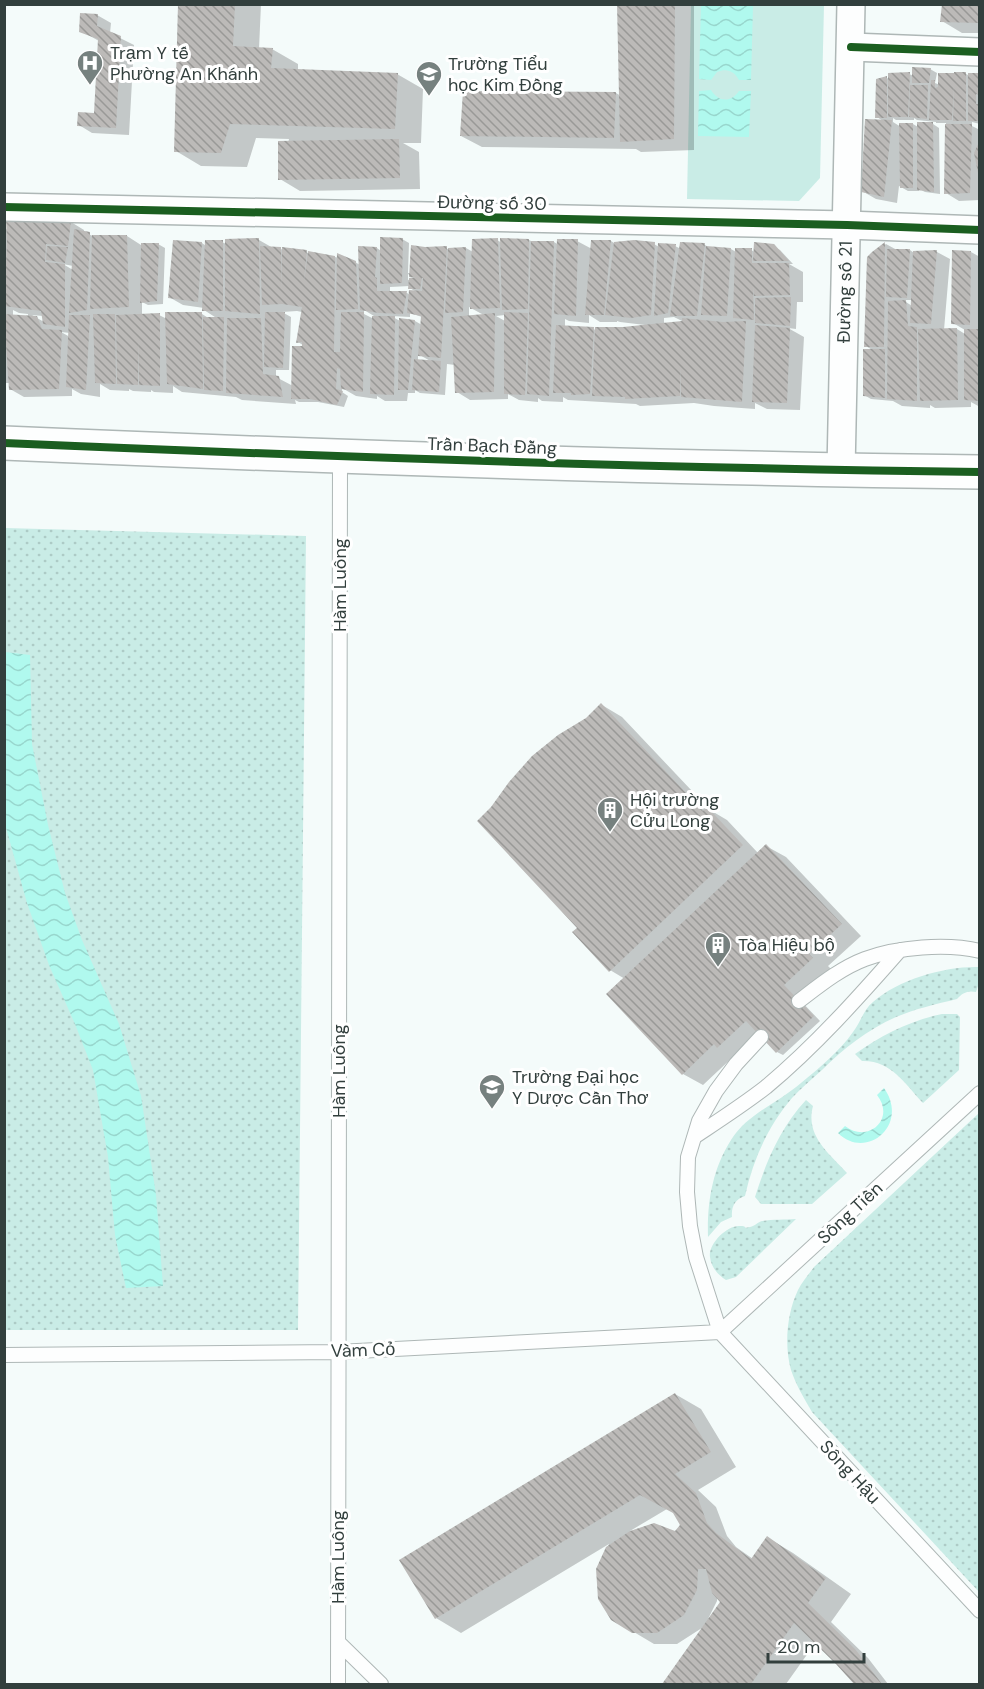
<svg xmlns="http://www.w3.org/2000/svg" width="984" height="1689" viewBox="0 0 984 1689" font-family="'DM Sans',sans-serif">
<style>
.grass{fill:url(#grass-dots)}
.garden{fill:#c9ece6}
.water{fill:url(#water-waves)}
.shadow{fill:#0003;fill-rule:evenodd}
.building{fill:url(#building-back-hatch)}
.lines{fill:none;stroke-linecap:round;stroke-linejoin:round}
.lane-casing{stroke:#aeb7b6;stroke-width:16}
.street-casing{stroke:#aeb7b6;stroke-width:30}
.secondary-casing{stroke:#aeb7b6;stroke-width:36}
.lane{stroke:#fdfefe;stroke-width:14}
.street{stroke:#fdfefe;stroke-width:27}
.secondary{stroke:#fdfefe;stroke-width:33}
.cycleway-casing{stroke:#fff;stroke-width:11}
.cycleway{stroke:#1b5e20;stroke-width:8}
.labels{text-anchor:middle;stroke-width:6;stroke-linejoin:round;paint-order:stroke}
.poi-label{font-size:18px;fill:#323f3d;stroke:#fff;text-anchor:start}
.street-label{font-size:18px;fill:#323f3d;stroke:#fff}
</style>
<defs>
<pattern id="grass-dots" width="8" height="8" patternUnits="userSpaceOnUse" patternTransform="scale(1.5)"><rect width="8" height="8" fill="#c9ece6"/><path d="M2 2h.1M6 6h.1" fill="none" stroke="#adcbc6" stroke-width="1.8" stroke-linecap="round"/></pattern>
<pattern id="water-waves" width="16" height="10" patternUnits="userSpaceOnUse" patternTransform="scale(1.5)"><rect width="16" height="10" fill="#b0f9ee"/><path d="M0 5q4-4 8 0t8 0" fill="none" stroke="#98d6cd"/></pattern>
<pattern id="building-back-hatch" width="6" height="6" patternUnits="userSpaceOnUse" patternTransform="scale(1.5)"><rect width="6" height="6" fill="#bcbab8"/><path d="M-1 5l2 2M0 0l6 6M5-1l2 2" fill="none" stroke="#999997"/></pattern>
</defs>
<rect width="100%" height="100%" fill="#f4fbfa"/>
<path class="grass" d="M5,528L306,536L298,1330H5Z
M979,967V983L976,992C968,990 962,993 957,999C936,1004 915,1009 896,1017C867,1030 844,1048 822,1070C812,1079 801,1088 792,1098C768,1126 753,1160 745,1196C735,1199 731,1207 732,1217L721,1222L708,1237C707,1203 712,1170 731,1140C747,1114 778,1103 801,1083C818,1069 841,1050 853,1032C861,1022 863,1010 873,1002C899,979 946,966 979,967Z
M942,1014H957L960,1017L959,1070L923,1103C905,1084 891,1060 862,1061L855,1054C882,1035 909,1021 942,1014Z
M806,1100L813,1106C805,1136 829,1153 847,1173L812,1204H761L755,1197C766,1162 780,1128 806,1100Z
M979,1113V1592L812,1412C804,1398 796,1385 791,1370C784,1345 787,1313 798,1290C802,1282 809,1274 814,1267Z
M796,1219L736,1277L726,1280C718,1275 711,1267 710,1257C708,1244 727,1225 740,1226C749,1226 741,1229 750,1227C755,1226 758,1222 762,1221C773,1219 785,1220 796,1219Z"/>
<path class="garden" d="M691,5H824L820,178L799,201L687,199Z"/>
<path class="water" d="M701,5H753L751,80H739C734,71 727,68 717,72L711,80L699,79Z
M711,90C718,102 731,103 739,91H751L749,137L698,136L699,91Z
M5,652L30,655L32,744L48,825L65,893L82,940L119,1024L141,1096L156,1195L163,1286L126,1288L115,1235L108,1157L93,1070L75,1024L49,965L27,903L5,824Z
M884,1088C910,1125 866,1161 838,1133L845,1126C868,1144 896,1119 877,1095Z"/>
<path class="shadow" d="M180,4H261L259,49H272L298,64V71L397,74L423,89L421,143H403L419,152L420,189L300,191L280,179L289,139L256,138L247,167L201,166L176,151Z
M619,4H694V150L641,152L636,149L482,147L461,136L616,93L621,96Z
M980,4V33H962L942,21Z
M97,15L111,23L110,33L134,45L129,135L92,133L79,125L95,114L99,41L81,31Z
M930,69L937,73L935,83L940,85L966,74L970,76L980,74V124L972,122V126L980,130V200L959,201L946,193V123H936V122L917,120L914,118V120H896L893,118V122L901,127V125L913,124L918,127L933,124L939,128L940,194L925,192L919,189V191H908L899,186L897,203L876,199L862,191L883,121L877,117L887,78L890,80L909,74L914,76Z
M71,222L84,230V232L95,237L127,236L141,245L158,244L165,248L163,304L148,305L142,302V316L159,315L167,319L202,314L210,319H218L204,310V308L183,305L169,297L174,241L202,243L206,246L222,242L226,244V240H259L273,248L335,257L355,262L360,265L359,248H377L381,251L402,239L409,243L408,273H411L424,247L449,249L466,248L473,252L497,240L502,243L529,240L533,242H554L559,245L577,241L592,249L611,241L614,243L654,244L659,247L675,246L681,249V244L705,245L710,248L731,249L736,252L751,250L755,252L773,246L780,250L793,264H789L803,272V302H797L796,329L788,328L804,337L800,410L767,409L755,403V409L714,406L694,403L640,406L636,404L568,400L563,397V402L542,401L538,398V402L519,400L508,394V399L470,400L457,392L455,365L447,364L445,395L420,393L415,390V393H408L407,401H385L377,396V399L356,396L342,388V392L348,396L344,407L318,402H299L295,400L296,404L242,400L236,397L182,392L173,386V393L154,392L151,390V392L133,391L129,389V391L110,390L100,384V397L81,394L72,389V396L24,397L10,389V383H4V253L6,254V249H4V228L7,229ZM63,264L73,266V270ZM408,274L416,279L408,280ZM410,286V288L416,292L410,295L407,293H390V287ZM469,307L480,313L484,315L469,317ZM13,310L19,313L28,314V317L13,316ZM364,310L374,316V319L364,314ZM297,311L302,312L298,342L306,347L293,386L276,377V370H289L291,317L282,312ZM410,313L422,317V325L415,321H400L391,316L410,317ZM32,315L43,316L44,322ZM505,315V321L496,316ZM589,315L600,322H617V321L620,322L645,325L623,329L596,330L593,329L565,327V319L569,321L589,323ZM674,317L684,322L664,325V318ZM61,332L70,333V337ZM418,354L432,362L418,361Z
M886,244L897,250H910L914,253L937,252L950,259L944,330L957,329L965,334V330L953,323L971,252L980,257V407L971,402V407L935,408L930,405V408L902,406L893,401L871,399L864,395L872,350L866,346L873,253ZM903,300H912V306Z
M602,705L622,717L710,810L727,820L758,853L766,846L786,857L861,936L828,966L832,970L800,1000L820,1021L783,1055L777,1052L762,1036L738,1059L734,1056L703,1085L683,1074L625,979L610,970L579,928L587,720Z
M675,1394L701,1409L736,1467L698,1490L716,1507L727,1536L736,1547L753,1559L768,1538L793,1553L851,1594L831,1622L868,1658L888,1684H856L816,1642L786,1684H664L705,1626L677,1644H654L612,1619L598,1569L609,1544L461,1633L436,1618ZM667,1509L675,1513L682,1525L676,1533L630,1531ZM717,1597L723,1602L708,1619L717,1601Z"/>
<path class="building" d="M178,4H235L233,46L273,48L271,68L398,73L395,129L230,124L221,153L174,152Z
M617,4H675L674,139L620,142Z
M942,4H980V23L940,22Z
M80,13L98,14L97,26L121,36L116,128L77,126L78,112L94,113L98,39L79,32Z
M912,67L931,68L929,83H912Z
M910,72L908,117H888V73Z
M954,72H966V121H953L954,86L952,120H929L931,80H935V88L938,87V73H954Z
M968,73H980V95L976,94V104H980V121H968Z
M887,76V118H875L876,79Z
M910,85H928L927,119L909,117Z
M463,91L616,92L614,138L460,136Z
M865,119L892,120L884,197L861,192Z
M917,122H933L934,192L917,190Z
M899,123H913V188H900Z
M945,124H972L970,193L944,194Z
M399,139L400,178L278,180V141Z
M980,140V173H978L974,153Z
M6,220L71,221L68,246L46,244L45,262L65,264V327L43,324L41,311L4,306L7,242Z
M74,229L90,232L87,310L69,313Z
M92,235H127L129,307L90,309Z
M380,237L403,238L402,283L380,284Z
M259,238L260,314L225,311V239Z
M498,238L500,308L470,309L472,239Z
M500,238L529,239L528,309L502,310Z
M557,239H578L576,316L554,314Z
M173,240L202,242L198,302L168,298Z
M205,240H223V311H202Z
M591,240H611L604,315H585Z
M634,240L655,242L651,315L631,318L605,315L614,242Z
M531,241H554L549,396L527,394Z
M680,242L705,243L697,316H670Z
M754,242L774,244L789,261H753Z
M885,242L884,347H864L867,257L872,252Z
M141,243H159L157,301L140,303Z
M658,243L676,244L668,313L654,316Z
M411,245L425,247L447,246L441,358L418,356L421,316L407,313L409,290L422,291L423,278L409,277Z
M47,246L68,247L65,263L46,260Z
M260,246L281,247V288L282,247L307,250L304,282L308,251L335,256L334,352H340L341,312H364L363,392L341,389L340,369L337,368L336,389L343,391L337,405L310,399H291L292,346H302V342L296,343L302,307L282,304L262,305Z
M358,246L377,247L375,277L377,278V291H407L403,314L379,313L360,310Z
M706,246L731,248L727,316L701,315Z
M466,247L463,312L445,313L448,248Z
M735,248H752V263H789L790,295L754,296L753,287L754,320L733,318Z
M887,249H910L907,298L886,297Z
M937,250L931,324L910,323L913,251Z
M952,250L971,251L970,325L951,324Z
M337,253L356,261L358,309L336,310Z
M422,277L420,289H408L409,278Z
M791,297L790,326L755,323V298Z
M906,300L908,326L917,327V401L887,399L888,301Z
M165,312H202L203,389L167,384Z
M265,312H285L283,368L264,367Z
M504,312L528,313L525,395L504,394Z
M160,313V386L139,385V341L138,385L117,384L116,315Z
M495,313L494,392L455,393L451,317Z
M4,314L37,316L42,329L62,330L59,389L9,390Z
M93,314H115L116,384L95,383Z
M69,315H90L86,390L66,387Z
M372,316H395L394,395L370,394Z
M203,317H224L223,391L204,390Z
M227,318H261L263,374L279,376L283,397L226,393Z
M399,318L415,320L408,390H398Z
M682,318L723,322L746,321L742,402L681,397V367L680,396L625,399V397L592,396L595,327H623L652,324L682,321Z
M556,325L594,327L590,394L571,395V393H553Z
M755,325L790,328L787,403L752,402Z
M957,328L958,400L920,401L918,329Z
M964,329H980V401L964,400Z
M863,349H885V398L863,396Z
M414,359L441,361L439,392L412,390Z
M601,703L703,811L707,807L743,845L609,972L572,932L577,928L477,821L491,807L509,782L532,756L558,735L586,718Z
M766,844L842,924L809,954L813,958L784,985L814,1016L776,1053L746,1021L717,1048L714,1044L682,1075L606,994Z
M675,1393L711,1452L675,1474L696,1493L707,1523L716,1533L751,1559L767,1536L826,1578L808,1603L855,1649L882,1684H854L836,1664L794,1623L751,1684H662L720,1602L712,1593L706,1569H698L697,1590L684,1615L657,1633H632L611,1620L598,1599L596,1569L606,1547L630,1531L654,1523L675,1531L680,1525L673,1513L640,1495L435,1619L399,1560Z"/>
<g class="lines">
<g class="lane-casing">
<path id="lane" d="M799,1001C820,985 841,968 865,959C898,947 946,943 980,951
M761,1037L736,1064L716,1091L699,1121L688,1157L687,1192L690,1226L696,1257L720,1332L980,1611
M694,1137C718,1121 743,1105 766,1087C815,1046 858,998 900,950
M720,1332L980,1093
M4,1355L338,1352L720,1332
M338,1642L381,1684
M338,1684L340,457"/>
</g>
<g class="street-casing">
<g id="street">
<path d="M851,47L980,52"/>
<path d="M4,207L847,225L980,230"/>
<path id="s1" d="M841,470L851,4"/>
</g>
</g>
<g class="secondary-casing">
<path id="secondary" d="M4,443C329,457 654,468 980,472"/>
</g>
<use href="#lane" class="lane"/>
<use href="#street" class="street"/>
<use href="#secondary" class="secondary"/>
<g class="cycleway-casing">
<path id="cycleway" d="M851,47L980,52
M4,207L847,225L980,230
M4,443C329,457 654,468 980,472"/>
</g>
<use href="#cycleway" class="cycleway"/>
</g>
<defs>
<g id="hospital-pin" transform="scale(1.35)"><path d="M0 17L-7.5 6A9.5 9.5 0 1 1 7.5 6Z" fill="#76817f" stroke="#fff"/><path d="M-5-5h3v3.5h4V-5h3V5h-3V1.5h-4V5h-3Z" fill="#fff"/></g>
<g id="school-pin" transform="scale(1.35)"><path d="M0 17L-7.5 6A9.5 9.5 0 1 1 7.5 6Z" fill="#76817f" stroke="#fff"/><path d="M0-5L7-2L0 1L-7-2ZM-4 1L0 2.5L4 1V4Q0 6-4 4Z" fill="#fff"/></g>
<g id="building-pin" transform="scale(1.35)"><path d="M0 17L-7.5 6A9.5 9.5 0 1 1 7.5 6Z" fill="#76817f" stroke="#fff"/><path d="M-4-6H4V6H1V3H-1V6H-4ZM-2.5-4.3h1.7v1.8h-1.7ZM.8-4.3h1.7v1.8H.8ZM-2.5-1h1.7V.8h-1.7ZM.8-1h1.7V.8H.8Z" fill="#fff"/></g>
<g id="university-pin" transform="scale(1.35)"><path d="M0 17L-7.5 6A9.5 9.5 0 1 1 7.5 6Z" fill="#76817f" stroke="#fff"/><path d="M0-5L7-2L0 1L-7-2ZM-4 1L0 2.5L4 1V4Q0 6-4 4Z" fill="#fff"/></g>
</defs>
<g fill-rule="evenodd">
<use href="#hospital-pin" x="90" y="63"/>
<use href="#school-pin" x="429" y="74"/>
<use href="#building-pin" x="610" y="810"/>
<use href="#building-pin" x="718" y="945"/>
<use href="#university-pin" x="492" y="1087"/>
</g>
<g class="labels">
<g class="poi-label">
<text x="110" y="59">Trạm Y tế<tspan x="110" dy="21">Phường An Khánh</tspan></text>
<text x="448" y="70">Trường Tiểu<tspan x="448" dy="21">học Kim Đồng</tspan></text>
<text x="630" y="806">Hội trường<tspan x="630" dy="21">Cửu Long</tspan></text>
<text x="738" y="951">Tòa Hiệu bộ</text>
<text x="512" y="1083">Trường Đại học<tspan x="512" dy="21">Y Dược Cần Thơ</tspan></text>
</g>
<g class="street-label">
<text transform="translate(492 203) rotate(1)" y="6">Đường số 30</text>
<text dy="6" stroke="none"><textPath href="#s1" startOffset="178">Đường số 21</textPath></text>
<text transform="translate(492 446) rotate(2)" y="6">Trần Bạch Đằng</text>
<text transform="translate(340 585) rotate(-90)" y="6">Hàm Luông</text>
<text transform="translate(339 1071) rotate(-90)" y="6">Hàm Luông</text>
<text transform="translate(850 1213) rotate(-43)" y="6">Sông Tiền</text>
<text transform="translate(363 1350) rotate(-2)" y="6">Vàm Cỏ</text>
<text transform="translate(850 1472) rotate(47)" y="6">Sông Hậu</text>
<text transform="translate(338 1557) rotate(-90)" y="6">Hàm Luông</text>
</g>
</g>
<rect width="984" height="1689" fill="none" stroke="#323f3d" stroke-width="12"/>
<path d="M768 1653v9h96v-9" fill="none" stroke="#323f3d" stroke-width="3"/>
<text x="777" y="1653" font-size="18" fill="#323f3d" stroke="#ffffff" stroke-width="4.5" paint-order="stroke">20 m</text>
</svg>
